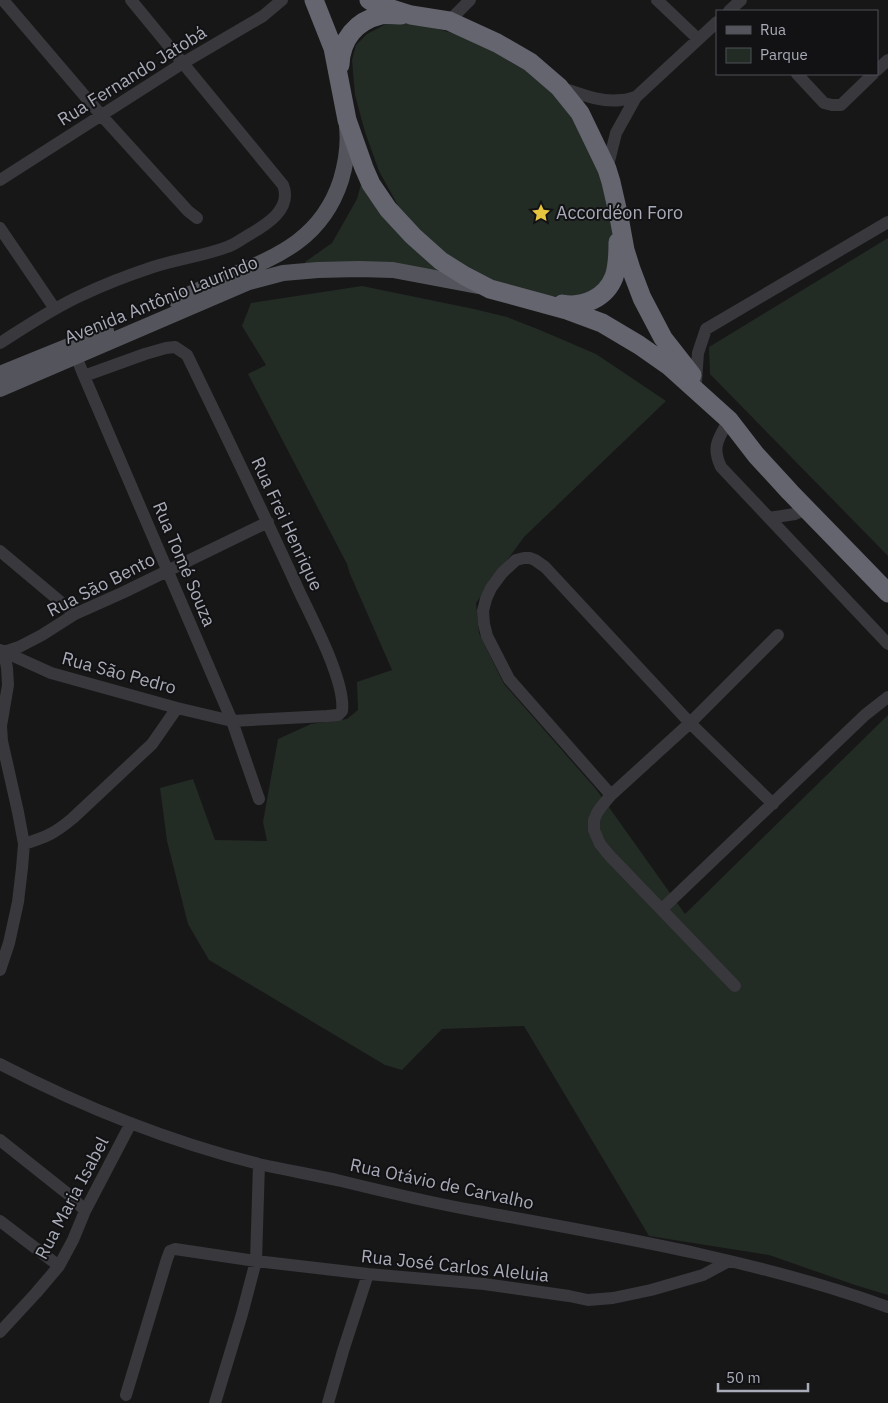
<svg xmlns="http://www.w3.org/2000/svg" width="888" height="1403" viewBox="0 0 888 1403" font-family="'IBM Plex Sans',sans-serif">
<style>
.green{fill:#232b25}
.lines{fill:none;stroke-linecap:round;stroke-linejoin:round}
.minor{stroke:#38383d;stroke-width:12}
.major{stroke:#54555c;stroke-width:16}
.highway{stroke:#64656e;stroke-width:19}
.labels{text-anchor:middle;stroke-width:4;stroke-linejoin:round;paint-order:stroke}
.street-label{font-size:18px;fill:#a9acb8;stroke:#121214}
.poi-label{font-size:18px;fill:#a9acb8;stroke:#121214;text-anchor:start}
</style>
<rect width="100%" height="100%" fill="#171718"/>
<path class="green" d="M395,21L423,25L456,34L526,66L554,90L572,114L610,197L613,239L607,280L579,298L546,296L516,290L479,276L440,252L401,211L379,171L365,132L355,95L352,60L356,45L367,34L384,25Z
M363,177L401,236L419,254L442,274L305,267V262L332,243L357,199Z
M888,238V556L710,374L709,347Z
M362,286L474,309L507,317L540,330L596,354L666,401L524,537L476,603L479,633L504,684L596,789L685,914L888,715V1295L855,1285L769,1255L649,1236L524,1026L442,1029L402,1070L385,1065L209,960L188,924L167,841L160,788L193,779L215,840L267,841L263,822L278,739L311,724L347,719L358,710L357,682L392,670L350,574L347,564L248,374L266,365L242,326L251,303Z"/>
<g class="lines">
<path class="minor" d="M3,0L101,115L188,211L197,218
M657,0L698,39
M729,11L741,0
M449,21L470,0
M877,70L888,60
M797,74L824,103L832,105H841L873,74
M559,87C578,93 601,103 621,100C626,100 631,98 636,97
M607,169L616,133L636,97L717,22
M0,180L183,63L263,16L282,0
M0,228L55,309
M0,343C27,326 53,308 82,295C105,284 129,275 153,267C177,259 203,256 227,247C234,245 240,240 247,236C264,226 293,210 283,185L131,0
M73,349L84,376L232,721L259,799
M696,381L698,353L706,329L888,222
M729,420C719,438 711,446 721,467L888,644
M769,518L795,514L807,509
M0,551L75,614
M0,650L51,673L177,708L232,721L327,716L338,715L342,711C346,682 312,619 299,591C263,512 225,433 187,355L175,347L166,348L145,354L84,376
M611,795L509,679L487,636L484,624L483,611L486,599L491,588L502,573L516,560L524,558H530L535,560L545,567L690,723L773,804
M24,844C46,837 54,834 73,818L152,744L177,708
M662,909L865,715L888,697
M0,970L9,943L18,902L22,868L24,844L18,812L2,741L1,726L8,685L7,668L4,652L19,647L42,635L75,614L122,593L268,522
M735,986L609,855L600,844L594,830V820L597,813L601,807L611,795L690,723L778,635
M0,1064C81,1106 171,1142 259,1164C286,1170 314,1175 341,1181C386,1192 431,1203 477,1211C614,1236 757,1260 888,1307
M0,1140L73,1198L85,1211
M0,1221L59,1266
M0,1332L36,1293L59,1266L73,1240L85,1211L131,1123
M126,1395L167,1259L170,1251L175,1249L256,1261L368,1274L484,1284L569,1296L588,1300L613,1298L651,1290L703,1275L729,1261
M215,1403L242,1314L256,1261L259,1164
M328,1403L343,1351L368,1274"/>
<path class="major" d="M176,300C193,293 209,285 226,278C278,256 322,239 341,180C346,163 349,145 347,127
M0,374L106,331
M0,389L249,282L283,273L318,270L359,269L393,270L478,286"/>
<path class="highway" d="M314,0L333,48L347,120L364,168L371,184L388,209L413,236L441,261L465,276L490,289L567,310L602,323L639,345L669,366L729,420L756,455L790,492L888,593
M369,0L379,5L411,15L449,21L497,43L530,62L559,87L580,113L607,169L611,182L619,217L625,250L631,269L642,298L663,338L692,375
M340,65C341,39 356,21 381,15C387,14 395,15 401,15
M562,304C583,308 606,298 614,277C618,266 618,253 618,242"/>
</g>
<defs>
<g id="sight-bare" transform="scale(1.5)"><path d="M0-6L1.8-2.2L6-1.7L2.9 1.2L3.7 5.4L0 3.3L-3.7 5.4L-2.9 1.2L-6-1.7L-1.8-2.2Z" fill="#e8c53f" stroke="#121214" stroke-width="2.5" paint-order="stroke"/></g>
</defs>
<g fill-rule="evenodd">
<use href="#sight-bare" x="541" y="213"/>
</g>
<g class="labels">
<g class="street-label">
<text transform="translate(132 76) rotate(-32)" y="6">Rua Fernando Jatobá</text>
<text transform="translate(161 300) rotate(-22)" y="6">Avenida Antônio Laurindo</text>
<text transform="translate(287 524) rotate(65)" y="6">Rua Frei Henrique</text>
<text transform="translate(184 564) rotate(67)" y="6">Rua Tomé Souza</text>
<text transform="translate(101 585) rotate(-27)" y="6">Rua São Bento</text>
<text transform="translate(119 673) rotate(15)" y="6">Rua São Pedro</text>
<text transform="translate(442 1184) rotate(12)" y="6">Rua Otávio de Carvalho</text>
<text transform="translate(72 1198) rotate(-62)" y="6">Rua Maria Isabel</text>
<text transform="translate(455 1266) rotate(6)" y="6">Rua José Carlos Aleluia</text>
</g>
<g class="poi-label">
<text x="556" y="219">Accordéon Foro</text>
</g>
</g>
<rect x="716" y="10" width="162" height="65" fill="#121214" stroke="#4e5056"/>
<rect x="726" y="26" width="25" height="8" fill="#54555c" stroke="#4e5056"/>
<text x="760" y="35" font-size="15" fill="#a9acb8">Rua</text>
<rect x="726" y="48" width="25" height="15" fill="#232b25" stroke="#4e5056"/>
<text x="760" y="60" font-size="15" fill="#a9acb8">Parque</text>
<path d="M718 1383v8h90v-8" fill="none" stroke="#a9acb8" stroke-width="2.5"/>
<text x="726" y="1383" font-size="15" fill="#a9acb8" stroke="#121214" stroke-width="4" paint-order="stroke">50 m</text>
</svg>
